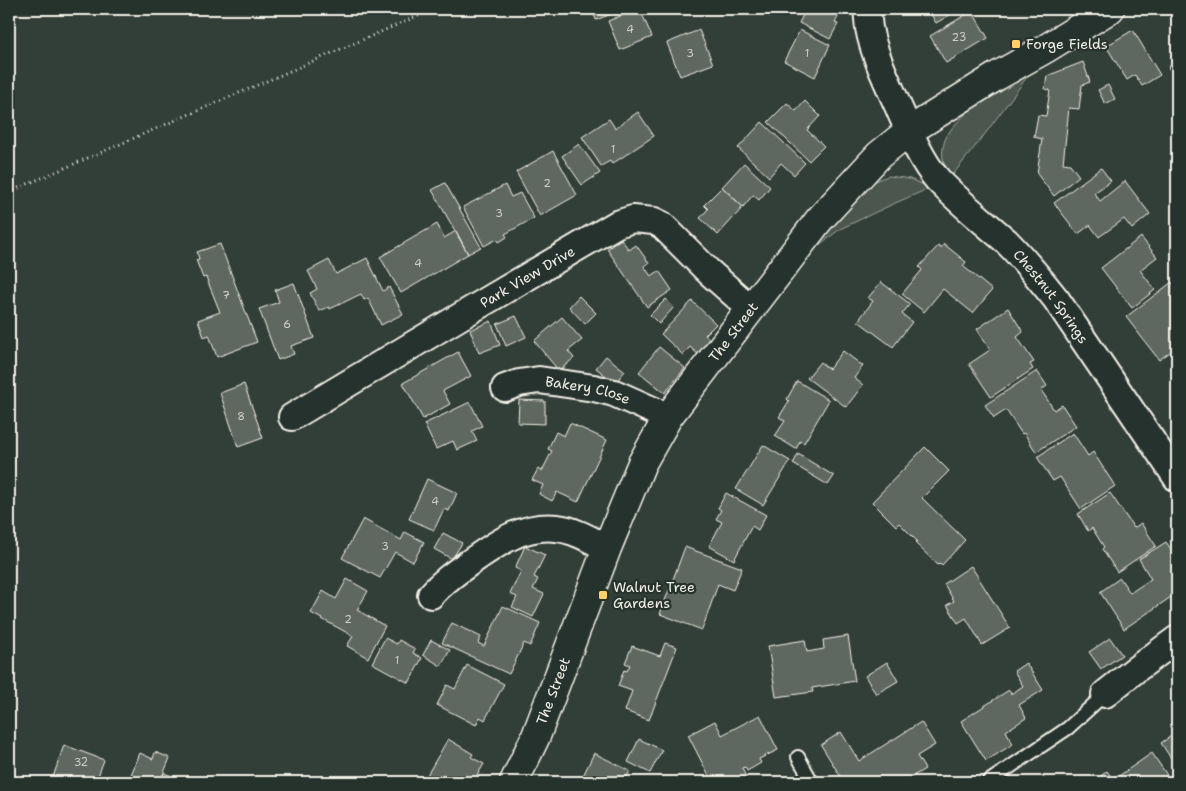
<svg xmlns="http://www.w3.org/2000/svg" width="1186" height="791" viewBox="0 0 1186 791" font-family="'Shantell Sans',sans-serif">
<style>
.green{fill:#4c564f;stroke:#a0a49c}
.building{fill:#5f6861;stroke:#f4f1e8}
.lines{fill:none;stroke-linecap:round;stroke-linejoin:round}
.service-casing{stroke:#f4f1e8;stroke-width:16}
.minor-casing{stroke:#f4f1e8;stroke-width:30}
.tertiary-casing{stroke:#f4f1e8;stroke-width:31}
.path{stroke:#f4f1e8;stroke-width:3;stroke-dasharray:1 4;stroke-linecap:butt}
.service{stroke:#26332d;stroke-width:12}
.minor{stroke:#26332d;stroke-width:26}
.tertiary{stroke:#26332d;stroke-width:28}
.poi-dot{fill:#ffd166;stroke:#26332d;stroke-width:2}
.labels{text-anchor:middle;stroke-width:4.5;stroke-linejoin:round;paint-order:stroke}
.number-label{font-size:11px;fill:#cfcfc6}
.poi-label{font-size:14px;fill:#f4f1e8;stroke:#26332d;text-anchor:start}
.street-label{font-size:14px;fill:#f4f1e8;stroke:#26332d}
</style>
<rect width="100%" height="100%" fill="#323e38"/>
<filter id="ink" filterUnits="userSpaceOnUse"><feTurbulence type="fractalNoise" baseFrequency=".02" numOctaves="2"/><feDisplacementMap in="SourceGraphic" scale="10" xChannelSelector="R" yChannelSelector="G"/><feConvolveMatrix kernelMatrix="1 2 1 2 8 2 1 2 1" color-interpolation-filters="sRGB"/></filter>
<g filter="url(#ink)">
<path class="green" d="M1024,71L1027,77L985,134L951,177C943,167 940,153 945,140C954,116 1003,86 1024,71Z
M889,176L910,179L930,188L893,204L840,229L810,252L862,190L874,182L882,178Z"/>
<path class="building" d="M592,9H624L596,20Z
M637,9H640L652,37L620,50L608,21Z
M806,9H842L835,23L838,24L830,39L799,23Z
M928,9H960L936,23Z
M972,11L988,38L946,63L930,36Z
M699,30L713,64L680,76L667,43Z
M800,30L830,45L815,77L784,61Z
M1133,30L1160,75L1142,86L1135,75L1127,80L1106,46Z
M1177,61V81L1168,67Z
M1083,62L1090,82L1082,85L1079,109L1069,108L1063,163L1070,164L1079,176L1054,196L1037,174L1042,139L1034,137L1038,115L1046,116L1050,90L1045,89L1047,76Z
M1108,85L1115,99L1105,104L1098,90Z
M805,101L820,116L807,130L824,146L809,161L768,122L787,103L796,111Z
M638,112L654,136L612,164L610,161L601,166L582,137L609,119L615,128Z
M762,122L805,163L794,175L781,163L769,177L738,148Z
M579,144L600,173L582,185L562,156Z
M553,151L577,195L540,216L516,172Z
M744,163L770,187L759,200L753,195L743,207L722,187Z
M1101,168L1111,181L1094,193L1100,201L1125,181L1150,214L1132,229L1124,219L1099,237L1090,225L1078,234L1054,203Z
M445,183L481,247L468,254L432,190Z
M505,185L511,197L520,193L534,218L505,234L507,237L499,242L497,239L484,246L463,207Z
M722,187L743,207L718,235L700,218L708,209L704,205Z
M437,224L444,238L456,231L468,254L401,293L380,257Z
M1141,237L1157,257L1140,270L1155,290L1132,308L1101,268Z
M621,239L629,250L636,245L649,263L644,266L651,276L659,271L672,290L647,307L607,249Z
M220,244L257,342L217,357L209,335L204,337L198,320L220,312L206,277L203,278L196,260L199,259L197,252Z
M944,244L966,262L963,266L992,290L973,313L943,289L924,312L902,294L922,270L919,267L938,246L941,248Z
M367,258L383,291L389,287L403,314L381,325L368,298L364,300L361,294L330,309L329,307L319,311L310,293L317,289L308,271L329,260L336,274Z
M881,282L910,304L902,314L912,322L893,347L858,321L873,301L868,298Z
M1172,282L1177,290V347L1159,360L1126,317Z
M294,283L314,338L291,346L294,354L278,360L259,309L279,302L275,290Z
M579,296L596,313L585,324L569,307Z
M666,299L674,307L659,324L650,315Z
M692,301L716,324L705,335L713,342L700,356L690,347L683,355L661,334Z
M1008,308L1023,332L1017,337L1034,362L1030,364L1033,369L991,397L969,364L990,350L977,329Z
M516,316L526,337L506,346L497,324Z
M562,317L582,340L568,351L574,358L559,371L534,341Z
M491,321L500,345L479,353L470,330Z
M659,347L685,368L665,393L639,372Z
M843,351L863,366L854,378L863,385L846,407L807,378L820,362L829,369Z
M458,352L471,376L443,391L450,404L423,419L403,383Z
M606,356L625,371L615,383L596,368Z
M1037,371L1047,386L1041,390L1054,410L1062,405L1076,426L1036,452L1024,433L1022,434L1006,410L994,418L985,405Z
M797,381L829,400L804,443L800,441L796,449L775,436L785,421L779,417L789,401L787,399Z
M244,384L263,438L238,447L220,393Z
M519,400L545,401V424L518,423Z
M470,402L482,426L472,431L477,441L457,450L453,441L436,449L424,424Z
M570,423L607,440L578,502L557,492L552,501L539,494L543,485L532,480L538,469L542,471L552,451L548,449L556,432L564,436Z
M1073,433L1088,456L1093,452L1115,486L1081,509L1060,477L1053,481L1037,457Z
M763,445L790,461L763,505L736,489Z
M925,447L949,471L922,498L965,540L942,565L940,563L938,565L915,543L917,541L899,523L896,526L872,502Z
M798,454L834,476L828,485L793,464Z
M427,479L457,493L449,511L444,509L434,530L409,519Z
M726,493L766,515L758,530L752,526L734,560L709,546L722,522L716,519L721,510L718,508Z
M1110,493L1134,528L1141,523L1156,546L1117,572L1102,549L1104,547L1092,528L1088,531L1078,514Z
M363,519L401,540L405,532L424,542L413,562L395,552L380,578L342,558Z
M443,533L462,543L452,559L434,549Z
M1166,542L1177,558V567L1173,569L1177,576V593L1124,629L1100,592L1120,578L1130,593L1151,579L1139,559Z
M525,546L545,555L534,577L538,579L533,589L544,594L533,617L512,607L517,597L510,594L521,571L515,568Z
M685,547L742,568L733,590L718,584L702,630L660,614Z
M971,566L1010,628L982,645L966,618L958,623L947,605L954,601L944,584Z
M347,579L368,591L357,610L385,626L368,658L347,646L353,636L311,613L323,591L336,599Z
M503,606L540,623L530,646L524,643L509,674L442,643L452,623L481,637L478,643L484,646Z
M848,636L855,681L812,688L813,692L776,697L768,646L805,640L807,652L824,649L823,640Z
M385,638L397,644L399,640L415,649L413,653L422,658L409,683L372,663Z
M1110,638L1122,655L1101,669L1089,652Z
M431,640L450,650L441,666L423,655Z
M665,643L677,647L649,720L625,711L632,691L618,686L624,670L627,671L630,665L625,663L632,646L660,656Z
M887,662L898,681L876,694L865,676Z
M1026,663L1043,690L1019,705L1026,718L1006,731L1013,744L986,761L961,721L1009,690L1011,694L1023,686L1014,671Z
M467,665L504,684L485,720L480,717L476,725L437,705L447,685L455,689Z
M760,715L778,750L759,759L761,763L747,771L745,767L742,768L748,782H712L688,735L715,721L722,735Z
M921,722L935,745L917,756L925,769L903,782H844L821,745L841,732L859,761Z
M1177,732V761L1174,763L1161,743Z
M448,739L473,754L471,757L484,764L473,782H461L457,780L455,782H423Z
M639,739L662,750L650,773L628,762Z
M64,745L104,760L97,779L94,778L93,782H57L52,780Z
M155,752L170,758L160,782H128L140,753L153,759Z
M594,753L630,771L624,782H580Z
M1152,753L1171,781L1169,782H1099L1097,779L1107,771L1113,780Z
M164,773L187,782H160Z"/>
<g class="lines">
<g class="service-casing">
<path id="service" d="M798,757L812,782
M988,782L1068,728L1105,694"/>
</g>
<g class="minor-casing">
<g id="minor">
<path id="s1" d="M867,9C868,15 868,22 869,28C874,55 887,81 898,106C908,129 921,161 938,180C959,202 983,221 1006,241C1024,259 1040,279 1056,299L1177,478"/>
<path id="s2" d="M505,388L519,383L539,380L594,388L614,393L668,417"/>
<path id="s3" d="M292,417L476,307L617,224L633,219L654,221L662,225L708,271L751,309"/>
<path d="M431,595C442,582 455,573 469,563C496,544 522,524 557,528C575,530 591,540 607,548"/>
<path d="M1105,694L1135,670L1177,639"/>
</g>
</g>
<g class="tertiary-casing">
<g id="tertiary">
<path id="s4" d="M514,782L536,736L607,548L642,463L668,417L819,220L879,155L909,131L997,76L1045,49L1110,9"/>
</g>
</g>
<path class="path" d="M9,192L434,9"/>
<use href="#service" class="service"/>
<use href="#minor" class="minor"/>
<use href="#tertiary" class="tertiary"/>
</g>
</g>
<g class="poi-dot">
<rect x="1011" y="39" width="10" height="10" rx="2.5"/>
<rect x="598" y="590" width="10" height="10" rx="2.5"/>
</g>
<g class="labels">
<g class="number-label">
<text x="630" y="33">4</text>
<text x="959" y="41">23</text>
<text x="690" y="57">3</text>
<text x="807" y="57">1</text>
<text x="613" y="153">1</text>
<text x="547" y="187">2</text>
<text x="499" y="217">3</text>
<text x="418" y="267">4</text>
<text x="226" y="299">7</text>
<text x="287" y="328">6</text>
<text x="241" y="420">8</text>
<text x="435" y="505">4</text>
<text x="385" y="550">3</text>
<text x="348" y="623">2</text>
<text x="397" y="664">1</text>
<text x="81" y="766">32</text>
</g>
<g class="poi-label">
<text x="1026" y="49">Forge Fields</text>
<text x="613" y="592">Walnut Tree<tspan x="613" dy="16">Gardens</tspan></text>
</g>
<g class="street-label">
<text dy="5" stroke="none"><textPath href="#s3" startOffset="274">Park View Drive</textPath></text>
<text dy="5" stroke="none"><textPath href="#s1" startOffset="350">Chestnut Springs</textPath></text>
<text dy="5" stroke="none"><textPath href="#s4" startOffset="504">The Street</textPath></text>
<text dy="5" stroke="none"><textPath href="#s2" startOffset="85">Bakery Close</textPath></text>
<text dy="5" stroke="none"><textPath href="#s4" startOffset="99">The Street</textPath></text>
</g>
</g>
<rect width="1186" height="791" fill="none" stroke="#26332d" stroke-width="30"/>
<rect x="15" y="15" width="1156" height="761" fill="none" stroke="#f4f1e8" stroke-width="2" filter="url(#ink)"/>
</svg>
